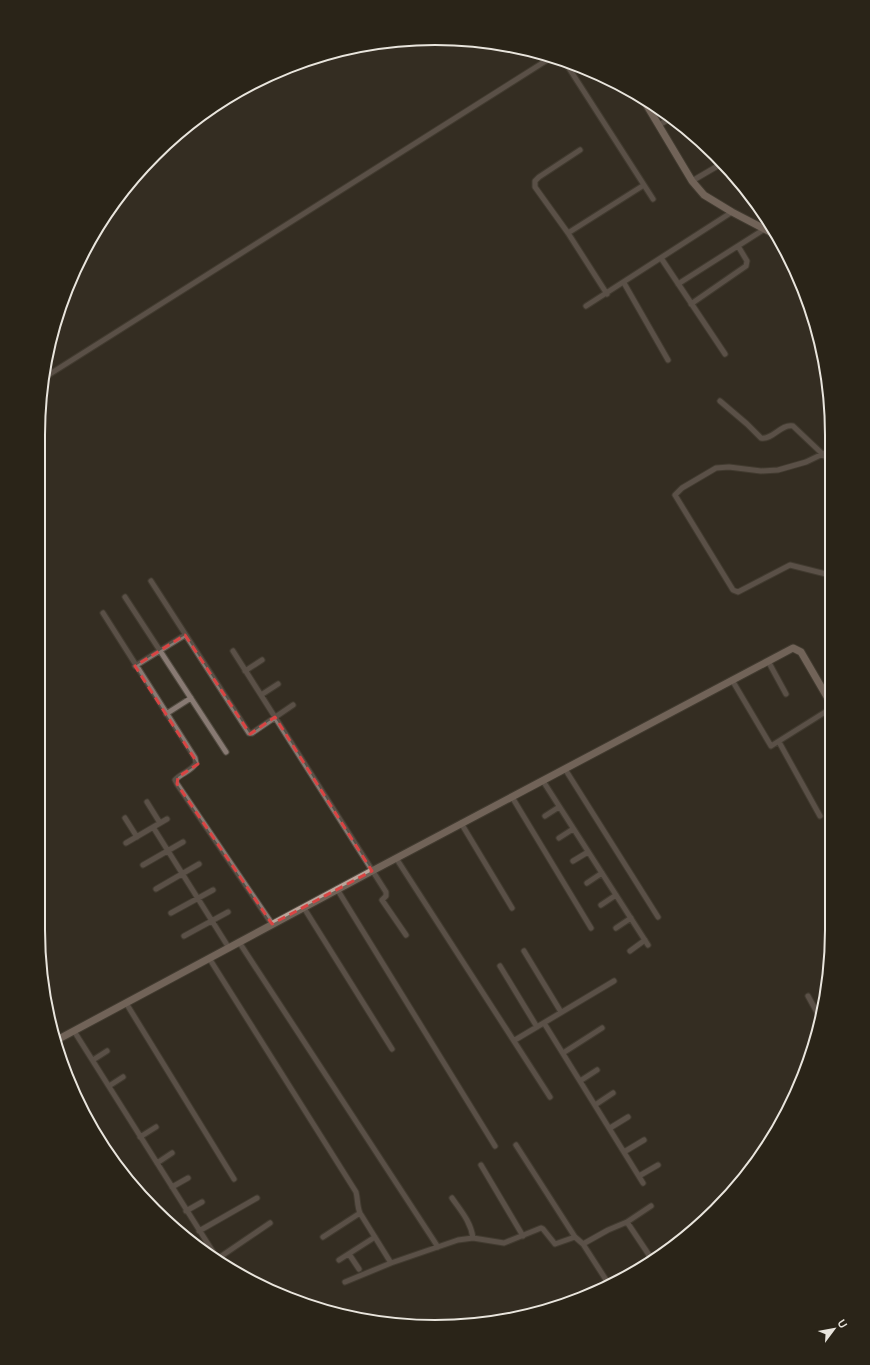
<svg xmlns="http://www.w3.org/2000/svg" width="870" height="1365" viewBox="0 0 870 1365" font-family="Cabin,sans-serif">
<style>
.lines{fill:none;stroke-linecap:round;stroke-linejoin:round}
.street-casing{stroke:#514b40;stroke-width:7}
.secondary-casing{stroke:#514b40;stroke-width:9}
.street{stroke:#887a73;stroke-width:5}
.secondary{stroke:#bba59a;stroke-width:7}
.marked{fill:none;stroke:#d94443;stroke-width:3;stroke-dasharray:8 5;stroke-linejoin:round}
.rim{fill:none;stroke:#e9e5dd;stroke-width:2}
</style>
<rect width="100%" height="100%" fill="#342e22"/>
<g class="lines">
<g class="street-casing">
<path id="street" d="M565,62L653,199
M652,114L660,109
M659,125L673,117
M580,150L539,177L535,181V187L568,233L607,294
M692,181L721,164
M568,233L644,185
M661,258L725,354
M624,283L668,360
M678,284L763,230
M691,304L746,266L747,261L738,246
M586,306L732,212
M42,379L552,57
M720,401L747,424L761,438C773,440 780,424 793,426L831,462
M830,575L790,565L738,592L733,590L675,495L682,488L716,468L729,467L761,471L778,470L806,462L831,450
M151,581L249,733H252L293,705
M125,597L226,752
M103,613L195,758L196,763C192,771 181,773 175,780L177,784L272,924
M233,651L386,892V896L382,900L406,935
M768,661L786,694
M135,666L185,635
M245,671L262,660
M732,680L771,746L830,709
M261,695L278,684
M166,714L191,698
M779,742L820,816
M565,769L658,917
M543,781L648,945
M512,797L591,928
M147,802L160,823
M545,816L559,807
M125,818L137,837
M461,823L512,908
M153,827L229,948
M559,838L573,829
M126,843L167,819
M396,858L550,1097
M573,861L588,852
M143,865L183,842
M587,883L602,873
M156,889L199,864
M337,889L495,1146
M601,905L616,895
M304,908L392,1049
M171,913L213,890
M616,928L631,918
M184,936L228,912
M239,942L438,1247
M524,951L561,1012
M630,951L645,940
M209,958L356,1192C358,1200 357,1206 360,1213L391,1263
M500,966L537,1027
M808,996L819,1016
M126,1003L234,1179
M544,1023L643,1183
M74,1031L215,1255L220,1257L270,1223
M515,1040L614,981
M563,1053L602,1028
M93,1060L107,1051
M580,1081L597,1070
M109,1086L123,1077
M595,1105L613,1093
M610,1128L628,1117
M140,1137L156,1127
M516,1145L575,1237L583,1244L608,1230L627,1222L651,1206
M624,1152L644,1140
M157,1163L172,1153
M481,1165L523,1236
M639,1176L658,1165
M172,1187L188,1178
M452,1198C461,1211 471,1222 473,1238
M186,1211L202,1202
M627,1222L653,1261
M199,1231L257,1198
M323,1237L360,1213
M583,1244L610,1286
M349,1254L359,1269
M339,1260L375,1237
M345,1282L391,1263L458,1240L473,1238L504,1243L541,1228L543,1229L555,1244L575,1237"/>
</g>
<g class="secondary-casing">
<path id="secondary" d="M643,99L692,181L704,195L732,212L776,235
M55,1041L372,871L793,648L801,652L830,702"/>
</g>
<use href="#street" class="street"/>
<use href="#secondary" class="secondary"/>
</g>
<path d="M0 0H870V1365H0ZM185,635L250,734L275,717L372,871L272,924L177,784L178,777L198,764L135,666Z" fill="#342e22" fill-opacity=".55" fill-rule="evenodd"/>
<path class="marked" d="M185,635L250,734L275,717L372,871L272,924L177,784L178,777L198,764L135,666Z"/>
<path d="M0 0H870V1365H0ZM435 45H435A390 390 0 0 1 825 435V930A390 390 0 0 1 435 1320H435A390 390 0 0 1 45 930V435A390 390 0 0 1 435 45Z" fill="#2a2418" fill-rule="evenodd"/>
<path class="rim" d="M435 45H435A390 390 0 0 1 825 435V930A390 390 0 0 1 435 1320H435A390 390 0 0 1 45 930V435A390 390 0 0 1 435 45Z"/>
<g transform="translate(834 1329) rotate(58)" stroke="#2a2418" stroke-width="3" paint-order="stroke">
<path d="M0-3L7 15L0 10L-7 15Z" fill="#e9e5dd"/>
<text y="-6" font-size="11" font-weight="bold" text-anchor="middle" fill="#e9e5dd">U</text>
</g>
</svg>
